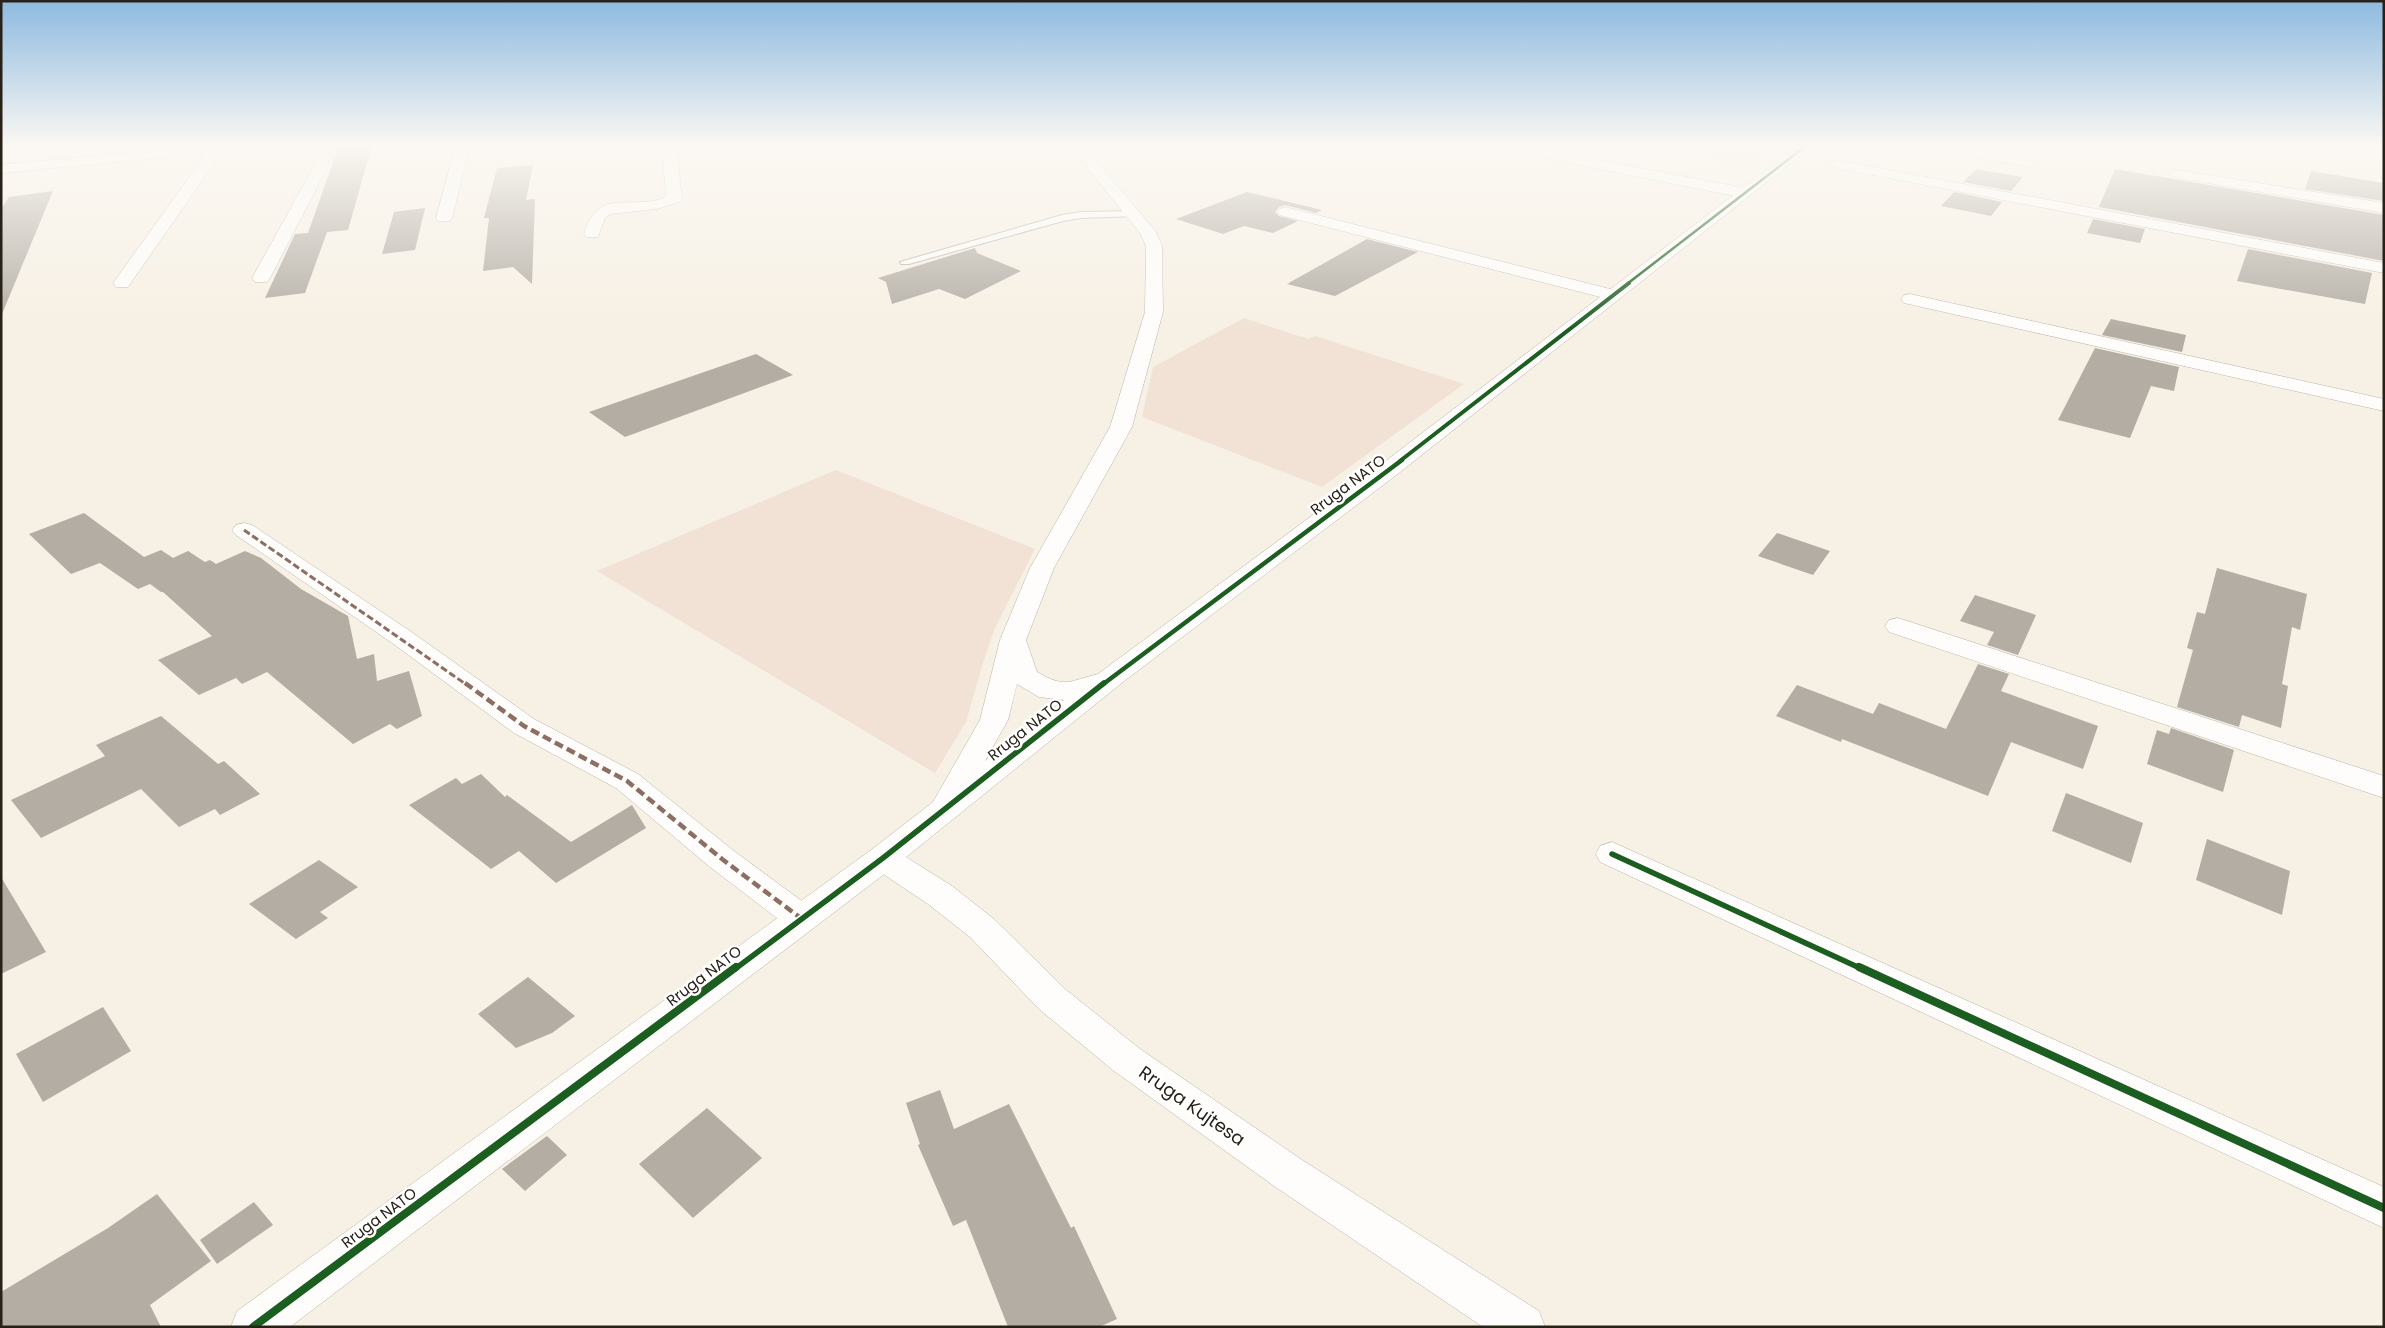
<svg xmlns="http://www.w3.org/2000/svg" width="2385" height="1328" viewBox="0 0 2385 1328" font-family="Poppins,sans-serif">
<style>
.industrial{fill:#f1e2d5}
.building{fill:#b3ada4}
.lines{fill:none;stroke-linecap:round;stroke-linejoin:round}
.lane-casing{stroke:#bab4aa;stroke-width:2}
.street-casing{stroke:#bab4aa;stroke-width:1}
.secondary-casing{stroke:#bab4aa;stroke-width:1}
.lane{fill:#fefdfb;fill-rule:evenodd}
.street{fill:#fefdfb;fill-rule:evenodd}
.secondary{fill:#fefdfb;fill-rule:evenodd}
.quiet-far1{stroke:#8d6e63;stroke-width:3;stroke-dasharray:7 3;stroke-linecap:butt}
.quiet{stroke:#8d6e63;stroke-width:4.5;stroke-dasharray:9 4.5;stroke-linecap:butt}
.cycleway-far4-casing{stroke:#fff;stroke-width:4.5}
.cycleway-far3-casing{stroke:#fff;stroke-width:6}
.cycleway-far2-casing{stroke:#fff;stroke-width:8}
.cycleway-far1-casing{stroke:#fff;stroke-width:9}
.cycleway-casing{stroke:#fff;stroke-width:11}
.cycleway-far4{stroke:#1b5e20;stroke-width:2.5}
.cycleway-far3{stroke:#1b5e20;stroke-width:4}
.cycleway-far2{stroke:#1b5e20;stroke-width:4.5}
.cycleway-far1{stroke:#1b5e20;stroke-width:5.5}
.cycleway{stroke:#1b5e20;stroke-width:8}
.labels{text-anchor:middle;stroke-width:5;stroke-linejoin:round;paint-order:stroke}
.street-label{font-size:15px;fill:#272117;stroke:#fff}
.near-street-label{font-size:18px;fill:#272117;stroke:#fff}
</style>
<rect width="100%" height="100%" fill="#f7f0e4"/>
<path class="industrial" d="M1634,145H1784L1752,168Z
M1244,318L1308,339L1315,336L1464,384L1322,487L1142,417L1153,367Z
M836,470L1035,549L995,628L982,666L966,722L935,773L597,571Z"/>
<path class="building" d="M372,145L348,230L327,232L305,293L265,298L295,234L308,233L338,148Z
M533,165L526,200L535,199L532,284L513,267L483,271L489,218H484L497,168Z
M1976,169L2023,177L2011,191L1963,182Z
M2115,169L2384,215V261L2099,207Z
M2311,171L2384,183V201L2305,189Z
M53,191L2,314H1V209L9,197Z
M1247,192L1322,210L1316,213L1285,205L1279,207L1275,212L1279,216L1298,221L1273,233L1244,226L1223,234L1176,219Z
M1954,192L2002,202L1991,216L1941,206Z
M425,208L415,250L382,254L394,212Z
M2093,219L2145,229L2140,243L2087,233Z
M1367,239L1418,252L1335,296L1287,284Z
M975,248L977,253L1021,271L965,299L939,289L892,304L886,282L878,278Z
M2248,249L2372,273L2365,304L2237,281Z
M2111,319L2186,335L2182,352L2102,335Z
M2095,348L2179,367L2174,391L2151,386L2130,438L2058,420Z
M756,354L793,375L625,437L589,412Z
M84,513L144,557L161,550L173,558L188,551L205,562L210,560L216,564L245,551L261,558L301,589L348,616L357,659L374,654L377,681L409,671L422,716L397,729L390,724L353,744L267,672L242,684L236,678L199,695L158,660L212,636L163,592H161L150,584L138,589L100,563L71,574L29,534Z
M1777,533L1830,551L1813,575L1758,556Z
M2217,568L2307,594L2300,630L2292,627L2282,684L2288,686L2281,728L2242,715L2239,727L2177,707L2193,650L2187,648L2197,612L2205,614Z
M1975,595L2036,615L2018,655L1987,645L1994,632L1960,621Z
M1978,664L2009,674L2001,691L2098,726L2083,769L2011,742L1988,796L1842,739L1841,742L1776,716L1797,685L1873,714L1879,703L1946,729Z
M161,716L218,764L224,761L260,794L220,815L215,809L179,827L141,789L41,838L11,800L105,756L96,745Z
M2171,728L2234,750L2223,792L2147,764L2157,730L2169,734Z
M481,774L505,797L507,795L571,842L632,805L646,828L556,883L519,851L491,869L409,805L456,778L462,784Z
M2066,793L2143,823L2131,863L2052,831Z
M2207,839L2290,871L2282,915L2196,880Z
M319,860L358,887L320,912L328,918L296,939L249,904Z
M1,877L46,952L1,974Z
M528,977L575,1016L552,1033L516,1048L478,1014Z
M103,1007L131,1051L43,1102L16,1054Z
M940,1090L954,1129L1009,1104L1071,1228L1074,1226L1117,1319L1099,1327H1008L966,1220L953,1226L918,1145L920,1144L906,1103Z
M707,1108L762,1158L693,1218L639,1164Z
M547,1136L567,1155L525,1191L502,1169Z
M157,1194L211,1261L150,1305L161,1327H1V1292L108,1228Z
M254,1202L273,1225L217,1264L200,1240Z"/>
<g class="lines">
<g class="lane-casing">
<path id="lane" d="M1134,211L1137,212V216L1081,218L1063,221L909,264H901L900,262L1062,215L1081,212Z"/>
</g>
<g class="street-casing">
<path id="street" d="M215,145H264L257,149L222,152L128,287H116L113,283L206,154L1,173V165Z
M322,145H336L326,170L270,278L267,282H255L252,278L312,170Z
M456,145H470L452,218L450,221H438L436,218Z
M662,145H676L682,199L679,202L657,209L610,214L605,218L598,237H586L584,234C599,185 631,212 666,197Z
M1492,145H1519L1745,188L1753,193L1745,198L1499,149Z
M1918,145H1948L2030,159L2037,163L2030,167L1925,149Z
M1836,160L2384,263V273L1831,167L1829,164Z
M2177,170L2384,203V213L2172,177L2170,174L2172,171Z
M1285,207L1618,291L1621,295L1618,299L1612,300L1280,215L1277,212L1280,209Z
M1910,294L2384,399V411L1904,303L1901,299L1904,295Z
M244,523L252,525L413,633L534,719L638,774L734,851L814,910L819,919L814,928L802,932L790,928L710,867L616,788L514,733L395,645L236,535L232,530L236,525Z
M1898,618L2384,776V798L1889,632L1885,626L1889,620Z
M1612,842L2384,1187V1228L1600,862L1596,854L1600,846Z
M883,846L895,850L952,886L994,919L1065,989L1140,1049L1302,1160L1539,1311L1545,1327H1483L1274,1186L1114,1071L1039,1009L970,937L928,904L871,866L867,858L871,850Z"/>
</g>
<g class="secondary-casing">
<path id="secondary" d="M1069,145H1083L1156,232L1162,246L1163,312L1132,427L1054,568L1026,640L1037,672C1066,689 1069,681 1098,674L1383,463L1799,145H1814L1399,473L1123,682L895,866L290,1327H231L237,1311L871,850L933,802L980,720L1000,640L1030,568L1110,427L1145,312L1146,246L1140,233ZM1017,684L1039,697L1064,700L985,761L1008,720Z"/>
</g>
<use href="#lane" class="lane"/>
<use href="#street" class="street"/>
<use href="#secondary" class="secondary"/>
<path class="quiet-far1" d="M244,530L467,685"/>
<path class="quiet" d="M465,683L524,726L627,781L722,859L802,919"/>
<g class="cycleway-far4-casing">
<path id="cycleway-far4" d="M1627,284L1807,145"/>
</g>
<g class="cycleway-far3-casing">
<path id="cycleway-far3" d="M1400,461L1629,283"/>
</g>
<g class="cycleway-far2-casing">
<path id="cycleway-far2" d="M1102,685L1402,460"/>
</g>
<g class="cycleway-far1-casing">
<path id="cycleway-far1" d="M1612,854L1862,969
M735,969L883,858L1104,683"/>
</g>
<g class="cycleway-casing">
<path id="cycleway" d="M1859,967L2384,1208
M253,1327L736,967"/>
</g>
<use href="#cycleway-far4" class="cycleway-far4"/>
<use href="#cycleway-far3" class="cycleway-far3"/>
<use href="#cycleway-far2" class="cycleway-far2"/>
<use href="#cycleway-far1" class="cycleway-far1"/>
<use href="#cycleway" class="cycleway"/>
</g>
<linearGradient id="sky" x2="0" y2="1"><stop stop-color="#8dbae0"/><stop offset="0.44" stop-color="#fbf8f3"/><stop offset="1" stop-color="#fbf8f3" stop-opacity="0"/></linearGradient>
<rect width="2385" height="331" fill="url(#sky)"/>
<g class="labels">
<g class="street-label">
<text transform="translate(1348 485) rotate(-37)" y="5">Rruga NATO</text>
<text transform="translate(1025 730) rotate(-38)" y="5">Rruga NATO</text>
<text transform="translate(704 976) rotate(-37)" y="5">Rruga NATO</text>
<text transform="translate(379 1218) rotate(-37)" y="5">Rruga NATO</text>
</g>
<g class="near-street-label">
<text transform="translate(1192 1106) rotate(35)" y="6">Rruga Kujtesa</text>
</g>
</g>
<rect width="2385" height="1328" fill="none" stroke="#272117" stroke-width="5"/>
</svg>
